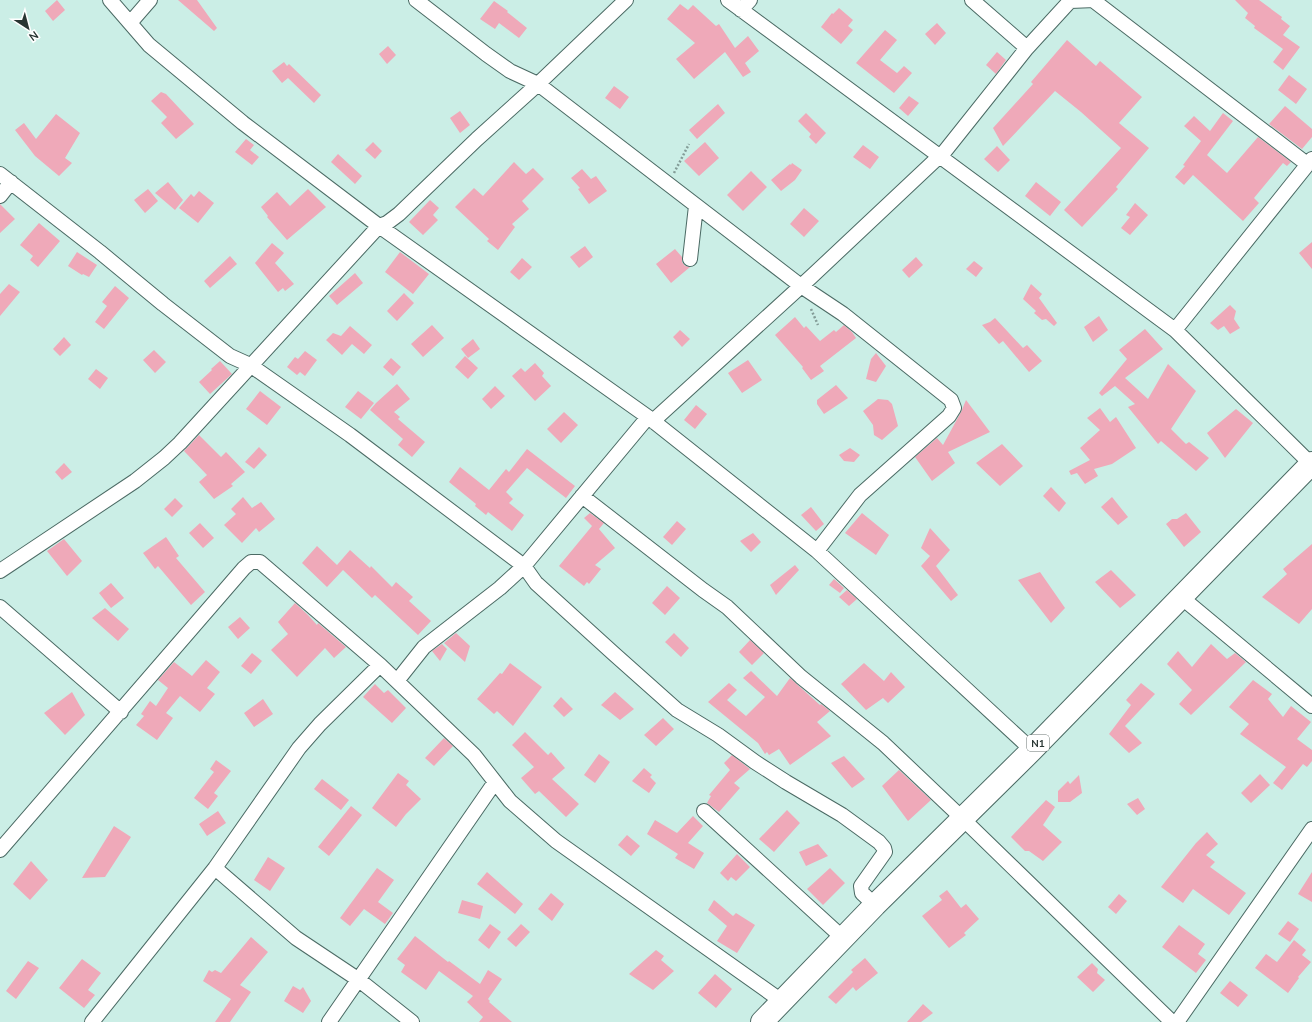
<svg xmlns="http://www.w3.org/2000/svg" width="1312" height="1022" viewBox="0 0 1312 1022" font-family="'Nunito Sans',sans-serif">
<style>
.building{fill:#efa9b9}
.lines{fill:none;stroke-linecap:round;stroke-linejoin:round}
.minor-casing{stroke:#4b6a64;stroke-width:16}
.trunk-casing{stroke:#4b6a64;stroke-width:24}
.path{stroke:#839c97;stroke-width:2.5;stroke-dasharray:2 2;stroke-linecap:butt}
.minor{stroke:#fff;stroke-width:14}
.trunk{stroke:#fff;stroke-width:22}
.labels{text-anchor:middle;stroke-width:3;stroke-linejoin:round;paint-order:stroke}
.shield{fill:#fff;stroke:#687270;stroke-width:1}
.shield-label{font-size:10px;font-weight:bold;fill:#283532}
</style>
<rect width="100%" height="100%" fill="#cbeee6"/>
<path class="building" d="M57,0L65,10L53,21L45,11Z
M178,0H197L217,28L214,31Z
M1235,0H1259L1282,17L1281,19L1290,26L1283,35L1300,47L1283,70L1273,62L1283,49L1254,28L1255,26L1245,18L1248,13Z
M494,1L508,11L507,12L527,28L519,38L499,23L495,29L480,19Z
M680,4L688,10L693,5L716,26L719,24L735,48L748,36L759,51L745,63L751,72L743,77L725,52L694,79L676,59L695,43L667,19Z
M839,8L853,20L848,26L853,30L841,44L821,27L832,13L833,14Z
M937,23L946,33L935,45L925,34Z
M885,30L897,40L880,60L897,73L904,66L912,73L894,93L856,63Z
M1067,40L1096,66L1100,61L1142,97L1119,123L1149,148L1116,187L1118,189L1082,227L1064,210L1121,148L1081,112L1055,91L1003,146L993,128L1033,84L1031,82Z
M388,46L396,55L387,64L379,54Z
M997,52L1006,60L996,74L986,65Z
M284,62L287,66L289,64L321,95L314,103L288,78L282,83L272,71Z
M1289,75L1307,89L1296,104L1278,90Z
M614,86L629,97L620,109L605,98Z
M161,92L166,94L194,124L176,139L161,123L167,117L151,101Z
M909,96L919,103L908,116L899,108Z
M718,104L725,113L697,139L689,130Z
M1285,106L1312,129V137L1302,149L1269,124Z
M460,111L470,125L460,133L450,118Z
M806,113L826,133L816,144L809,137L811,134L798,121Z
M1223,113L1233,121L1207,155L1227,173L1258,137L1291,162L1287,166L1283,163L1254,198L1259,203L1243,221L1193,175L1184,185L1175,177L1185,166L1183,165L1201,141L1184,126L1194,116L1210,131Z
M56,114L80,133L65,158L72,163L59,176L35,156L15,130L24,123L36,139Z
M246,139L254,145L250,150L259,157L252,165L235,152Z
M373,142L382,151L375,159L365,150Z
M705,142L719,158L699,176L684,161Z
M863,145L879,157L870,169L853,157Z
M997,146L1010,160L998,172L984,159Z
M338,154L362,176L355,184L331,162Z
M514,162L526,174L533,168L544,179L522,201L529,209L512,224L515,227L498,250L487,241L489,239L455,207L474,188L483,196Z
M792,163L802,170L795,180L781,191L771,180L790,164L791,165Z
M582,169L591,179L596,176L607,191L589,204L578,189L580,188L571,178Z
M751,171L767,187L743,211L727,195Z
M168,182L183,200L175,210L155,193Z
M1036,182L1061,202L1050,216L1025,196Z
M148,189L158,201L145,213L134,200Z
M308,189L326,207L287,240L267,217L268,216L261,207L277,192L290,206Z
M199,191L214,203L198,223L179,208L191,194L194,197Z
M430,200L439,208L433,215L438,220L423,235L409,222Z
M1135,203L1148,215L1130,235L1121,228L1130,217L1126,215Z
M0,204L15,219L0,233Z
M804,208L819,221L804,237L790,224Z
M39,223L60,241L38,267L30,260L33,256L20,245Z
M1312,242V269L1299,253Z
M272,243L284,253L275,263L294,284L285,291L283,288L278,292L255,263Z
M585,246L593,257L579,268L570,257Z
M675,249L682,257V262L685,266L690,267L671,283L656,264Z
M77,252L97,265L89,277L83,274L82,275L68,266Z
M400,252L429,274L413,294L385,272Z
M230,256L237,264L210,288L204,281Z
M916,257L923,265L909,278L902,270Z
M522,258L532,267L519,280L510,272Z
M974,261L983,268L976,277L966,269Z
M355,273L363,283L337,305L329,296Z
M9,284L20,292L0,316V294Z
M1031,284L1042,294L1039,298L1057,323L1054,326L1046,319L1042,320L1034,313L1036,311L1023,299Z
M115,286L129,298L104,329L95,322L107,306L102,302Z
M404,293L414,303L397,321L387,311Z
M1230,305L1236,311L1234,319L1240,328L1230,334L1224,326L1218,330L1210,323Z
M1099,316L1108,330L1093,342L1084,327Z
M795,317L804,328L806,326L820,341L834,330L836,332L844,325L852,332L856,338L820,366L824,371L811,380L802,368L803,367L775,335Z
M995,318L1023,348L1027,345L1042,361L1029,372L1003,341L999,344L982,325L990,322Z
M432,325L444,338L423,357L411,344Z
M350,326L372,345L364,354L352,344L342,355L326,340L333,333L341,336Z
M1145,329L1163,349L1125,378L1148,399L1168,364L1196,391L1171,429L1186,444L1189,442L1209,458L1196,471L1161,441L1158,444L1128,407L1135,404L1115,386L1102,396L1099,393L1127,359L1119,350Z
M680,330L690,339L682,347L673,337Z
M64,337L71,345L60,356L53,349Z
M473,339L480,349L468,358L461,349Z
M154,350L166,362L155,373L143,360Z
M305,351L317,360L305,376L300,372L297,375L287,367L295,357L298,359Z
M876,353L886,366L876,382L866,379L871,359Z
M465,356L478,368L468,379L455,367Z
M391,358L401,367L393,376L383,367Z
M748,360L762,380L742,393L728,373Z
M220,361L232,374L210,394L199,382L212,370L211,369Z
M535,363L544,373L542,376L551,386L535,401L512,376L521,368L525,372Z
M96,369L108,378L100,389L88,379Z
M397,384L410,399L394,412L400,417L398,419L425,442L412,457L398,445L403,439L370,410L376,403Z
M836,385L848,398L824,414L817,404V400Z
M495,386L505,396L491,409L482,399Z
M260,391L281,407L267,425L246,409Z
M358,391L374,403L361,419L345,407Z
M878,399L888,400L892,404L898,426L882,440L874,435L873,425L863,411Z
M966,400L990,432L948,452L955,463L932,481L915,457L937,438L943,445L961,412Z
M696,405L707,414L695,429L684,420Z
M1100,408L1110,422L1116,417L1136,448L1112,464L1094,469L1098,476L1085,484L1077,473L1071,475L1069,471L1090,460L1080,448L1100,430L1087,418Z
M1236,409L1253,423L1225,458L1207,433Z
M564,412L578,425L561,443L547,429Z
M199,435L221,457L226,452L245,472L231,484L233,486L214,499L199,482L207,475L184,451Z
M1002,444L1023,466L1000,486L976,463Z
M259,447L267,455L254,469L245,462Z
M850,448L860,455L854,462L844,461L839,455Z
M527,449L575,486L566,498L527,468L506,492L513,499L509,503L524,515L512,531L488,512L486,515L475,506L476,504L449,482L460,467L489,490L506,469L509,472Z
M64,463L72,472L62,480L55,472Z
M1051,487L1066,503L1059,512L1043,496Z
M243,497L252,508L261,502L275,519L259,532L256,528L242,543L224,525L236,514L231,509Z
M1112,497L1128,517L1118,525L1101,507Z
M175,498L183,506L172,517L164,509Z
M811,507L824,524L816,531L801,515Z
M590,513L604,523L599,529L615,548L595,565L601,569L589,584L587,582L584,586L559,566L592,526L584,518Z
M862,513L889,535L876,555L845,533Z
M1186,513L1201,532L1184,547L1166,524L1172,519H1177Z
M677,521L686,529L672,545L663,537Z
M200,523L214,538L203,548L189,533Z
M930,528L950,550L936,566L958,595L951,601L921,566L930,556L921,548Z
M753,533L761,542L751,552L740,541Z
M166,537L179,556L176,558L205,592L191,605L158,566L155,569L143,553Z
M64,539L82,561L67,576L47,551Z
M1312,544V609L1299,624L1262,597L1287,574L1283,569Z
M317,546L337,565L350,550L370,568L371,566L392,587L396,582L413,597L409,601L431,621L418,635L375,595L372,598L343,570L327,587L302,563Z
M795,565L799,570L776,595L770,585Z
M1111,570L1136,595L1120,608L1095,582Z
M1040,572L1065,608L1051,623L1018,580Z
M834,579L844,588L840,593L829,585Z
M111,583L124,598L111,608L99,593Z
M667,586L680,598L665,615L652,603Z
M847,590L857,599L849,606L839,597Z
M295,603L308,615L317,625L318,623L346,647L334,658L325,648L297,677L271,650L288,634L278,622Z
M105,608L129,629L118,641L92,618Z
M240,617L250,628L238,639L228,627Z
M456,633L470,646L465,662L444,643Z
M674,633L689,648L681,657L665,642Z
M750,640L764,653L752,665L739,652Z
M442,644L447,649L440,661L432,651Z
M1211,644L1227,659L1235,653L1246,662L1191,715L1179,704L1192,690L1167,664L1178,651L1192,667Z
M252,653L262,661L251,674L241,666Z
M206,660L220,672L207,688L215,694L200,712L180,696L166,713L173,718L157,740L136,725L144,716L141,714L150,701L156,706L168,688L158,680L174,662L192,676Z
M510,663L542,687L513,726L497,711L494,714L477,699L500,673L502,674Z
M864,663L884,681L891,672L905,687L888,703L883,698L866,710L841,684Z
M751,671L777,696L790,678L820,705L821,704L830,711L817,722L831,736L790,765L779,749L769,755L767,752L765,754L758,743L708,702L729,683L737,690L727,700L746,716L765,697L743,678Z
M1253,680L1272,694L1268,699L1283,717L1291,706L1311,722L1297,739L1312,750V761L1307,767L1303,764L1282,790L1273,783L1286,767L1240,734L1249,724L1229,707Z
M1141,683L1155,694L1125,726L1142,743L1129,753L1109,734L1131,705L1126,700Z
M375,684L384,693L388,690L406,708L392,723L363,697Z
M72,692L85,715L65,735L44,713Z
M615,692L634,709L620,720L601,705Z
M561,697L573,709L564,717L553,706Z
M263,699L273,714L254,727L244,713Z
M663,718L674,729L656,746L644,735Z
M525,732L548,755L551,752L565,768L552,779L579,804L566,817L539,791L535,794L521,778L534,767L512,745Z
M444,738L453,746L434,766L425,758Z
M599,754L610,762L595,783L584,775Z
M732,755L750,769L734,783L740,788L719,812L707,803L711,796L709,795L730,770L724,763Z
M844,756L865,779L852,788L831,763Z
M216,760L231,771L214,793L218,796L208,809L194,798L214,772L210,769Z
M644,768L652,775L650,777L656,783L649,793L632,781Z
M899,770L931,800L908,821L882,786Z
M398,773L409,781L406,785L421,799L406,814L396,827L372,808Z
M1260,774L1270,785L1251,803L1241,793Z
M1079,775L1082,793L1070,802H1058V791L1068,781L1070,784Z
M322,779L349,800L341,810L314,789Z
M1138,798L1145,809L1137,815L1127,804Z
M1046,800L1055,807L1043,825L1062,842L1043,861L1029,851H1025L1011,837Z
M351,806L362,815L329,856L318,847Z
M787,810L800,823L774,852L759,839Z
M218,811L226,823L207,836L199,824Z
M693,816L703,826L688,843L704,853L694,869L675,858L678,854L647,834L655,820L677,833Z
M114,826L131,837L105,877L82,878Z
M1207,832L1218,844L1206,855L1215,862L1210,867L1246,893L1229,915L1193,889L1183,903L1161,887L1196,843Z
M627,835L640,846L631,856L618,845Z
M818,844L828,856L806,866L799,852Z
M737,854L750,867L736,881L731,877L728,881L720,873Z
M268,857L285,868L270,891L254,880Z
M31,861L48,880L30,900L13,884Z
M377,868L394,880L378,902L393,913L385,924L364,909L350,926L340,918Z
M830,868L845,883L823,905L807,889Z
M487,872L523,904L515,914L477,884Z
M1312,872V902L1298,894Z
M947,890L961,908L966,904L979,919L964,933L966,935L949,948L922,916L942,900L939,896Z
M551,893L564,904L552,921L538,909Z
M1119,894L1127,901L1116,914L1108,907Z
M462,900L483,906L480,919L458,913Z
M714,900L733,916L736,913L755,925L737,953L717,941L727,926L708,910Z
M1288,921L1299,929L1290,942L1278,934Z
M490,924L501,932L489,949L478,940Z
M521,924L530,932L516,947L507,939Z
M1179,925L1205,944L1198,954L1206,960L1196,973L1162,947Z
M415,936L448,962L449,961L480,984L488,970L502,979L488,999L490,1001L489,1002L512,1022H479L483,1017L467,1002L473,996L439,971L426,990L401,972L405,965L397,959Z
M251,937L268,952L240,985L251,992L230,1022H215L231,999L203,981L209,970L212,972L215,970L221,973Z
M1294,940L1306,950L1302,955L1311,962L1298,977L1299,978L1288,993L1255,968L1266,954L1277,962Z
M656,950L664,956L661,960L674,971L653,990L629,974Z
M865,958L878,973L856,991L853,987L836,1004L828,997L853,972L851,970Z
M82,959L101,973L88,990L95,995L84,1008L59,988Z
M28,961L39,968L16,999L6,991Z
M1092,963L1098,969L1097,973L1105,980L1093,992L1077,977Z
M715,974L732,989L716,1008L698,993Z
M1230,981L1248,995L1238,1007L1220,993Z
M293,986L300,990L303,987L311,1001L303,1013L284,1001Z
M923,1004L933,1013L921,1022H907Z"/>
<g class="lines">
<g class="minor-casing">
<path id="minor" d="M110,0L149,45L243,123L379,226L648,417L817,551L1032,750
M416,0L486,54L510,71L538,84L801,286L843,314L951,400L954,408L949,416L860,495L817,551
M728,0L1175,330L1311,464
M972,0L1027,48
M1094,1L1307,164
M741,10L750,0
M130,23L150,0
M0,174L100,252L163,304L230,356L250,365L350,435L524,566L536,583L613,653L677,710L718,735L755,762L786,782L842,815L879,842L884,848L885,852L861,886L862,893L875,905
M0,196L11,182
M690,259L696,206
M1175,330L1312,159
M653,421L811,277L945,151L1027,48L1070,1L1095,0
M582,496L703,590L727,607L801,677L883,743L963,819L1172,1022
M0,571L135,481L164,458L180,443L379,226L387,223L399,214L477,139L538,84L626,0
M1181,597L1312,706
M0,607L121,712
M397,681L424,647L500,588L524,566L648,417
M704,811L844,939
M0,850L244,568L251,562H260L380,665L474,755L510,801L556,841L783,1002
M215,868L296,938L359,980L412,1022
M92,1022L215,868L299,748L320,724L380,665
M329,1022L495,782
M1177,1022L1312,829"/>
</g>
<g class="trunk-casing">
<path id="trunk" d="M762,1022L875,905L1032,750L1312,463"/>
</g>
<path class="path" d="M674,173L689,144
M811,309L818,325"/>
<use href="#minor" class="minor"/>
<use href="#trunk" class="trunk"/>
</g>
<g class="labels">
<rect class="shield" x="1027" y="735" width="22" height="16" rx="3"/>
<g class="shield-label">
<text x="1038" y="747">N1</text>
</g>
</g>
<g transform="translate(28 28) rotate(144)" stroke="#ffffff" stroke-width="3" paint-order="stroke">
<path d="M0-3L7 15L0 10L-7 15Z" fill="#283532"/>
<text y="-6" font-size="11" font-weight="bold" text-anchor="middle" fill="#283532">N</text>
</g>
</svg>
